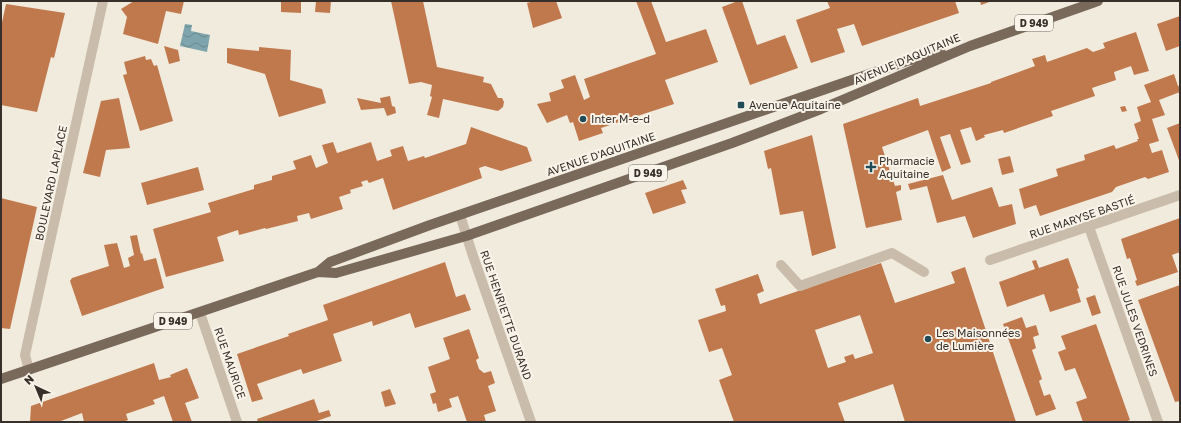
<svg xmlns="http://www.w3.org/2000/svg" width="1181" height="423" viewBox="0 0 1181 423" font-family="'Golos Text',sans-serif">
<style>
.water{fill:url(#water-waves)}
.building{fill:#c0794d;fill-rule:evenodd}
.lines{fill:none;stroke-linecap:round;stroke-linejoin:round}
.minor{stroke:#c9bcaa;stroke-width:10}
.major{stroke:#78695b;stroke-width:10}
.poi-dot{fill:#214c57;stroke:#f9f4ea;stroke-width:1.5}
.labels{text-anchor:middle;stroke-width:4;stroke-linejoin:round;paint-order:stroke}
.shield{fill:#f9f4ea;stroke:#716a63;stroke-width:1}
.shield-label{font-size:10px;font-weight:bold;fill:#372f29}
.street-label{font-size:11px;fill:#372f29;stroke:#f9f4ea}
.poi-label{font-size:11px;fill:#372f29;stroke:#f9f4ea;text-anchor:start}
</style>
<defs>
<pattern id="water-waves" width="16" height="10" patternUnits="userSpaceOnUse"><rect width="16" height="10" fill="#7ea5ad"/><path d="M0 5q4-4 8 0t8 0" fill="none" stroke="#68878d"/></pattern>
</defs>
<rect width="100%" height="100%" fill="#f1ebde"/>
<path class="water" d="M185,24L192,25L191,31L210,35L207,52L180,46Z"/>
<path class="building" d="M134,1H140L141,2L143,1H184L181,14L166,11L158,44L123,34L127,17L121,9Z
M281,1H301V13L281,12Z
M316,1H331L330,13L315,12Z
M391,1H423L437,67L484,77L483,82L491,84L498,98H502L504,102L503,107L498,111L493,110L443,99L439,118L427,115L432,97L430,96L432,85L421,82L409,84Z
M534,1H556L562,18L533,28L527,3Z
M636,1H651L666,42L706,29L718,62L665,80L674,104L601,128L603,133L579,141L573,122L570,123L567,115L547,123L537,104L551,101L549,93L564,88L561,80L575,75L584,100L590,97L584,79L656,54Z
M738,1H742L757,45L785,35L798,68L750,85L722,7Z
M827,1H955L959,13L862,46L854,24L837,29L845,52L811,63L796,20L830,8Z
M980,1H992L981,5Z
M6,4L65,13L54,58L51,57L37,112L1,105V27Z
M1180,16V46L1166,51L1157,24Z
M1136,32L1149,71L1134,75L1131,66L1114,72L1116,80L1092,88L1095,96L1051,111L1053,116L1004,133L1003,130L984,135L985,137L976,141L971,127L960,130L971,162L961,165L950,134L940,137L951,168L942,172L928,130L882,147L895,186L901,185V190L896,192L902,220L866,228L843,124L918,98L920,106L991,83V82L1035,66L1032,59L1045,55L1047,62L1087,48L1093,52L1105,48L1103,43Z
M164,46L178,50L180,61L169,64Z
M259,47L291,50L290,80L322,89L326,103L279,117L265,74L227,63V48L259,51Z
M145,56L146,60L151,59L154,66L157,65L173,121L140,131L123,75L127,74L124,62Z
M1174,74L1178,86H1180V92L1159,100L1165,115L1152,119L1159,141L1149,144L1152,153L1162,150L1169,172L1148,179L1145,177L1116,187L1112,192L1040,216L1036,205L1024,209L1019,189L1058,176L1056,169L1085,160L1084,155L1114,145L1116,149L1138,141L1137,139H1139L1134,124L1141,121L1137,107L1151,102L1144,85Z
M390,96L392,106L395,107L396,113L387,116L384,108L361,110L357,98L381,103L380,98Z
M119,98L130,148L106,150L100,177L83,173L101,101Z
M1125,106L1127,111L1122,112L1120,107Z
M1180,123V163L1167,128Z
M471,127L527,147L532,161L501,171L485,166L479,168L482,178L393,210L383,178L369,183L367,180L361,182L363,186L350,190L351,193L339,197L343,209L311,219L309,213L297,216L298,221L266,229L265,228L239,235L238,230L217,237L224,261L166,277L153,229L211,212L208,203L254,189V185L272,180V176L296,169L293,161L311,155L316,168L328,163L322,145L333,142L337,153L371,142L377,161L392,156L390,150L403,146L408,161L424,156L425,158L466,144Z
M812,135L836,248L812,256L803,211L780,215L771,168L768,169L764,151Z
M1010,156L1014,172L1002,175L998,159Z
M198,167L204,190L147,205L141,183Z
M943,175L952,200L992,187L999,207L1012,204L1016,224L973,238L965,216L937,223L927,186L910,190L908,184Z
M683,180L687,189L681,190L686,203L653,214L645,193Z
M1,198L37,207L10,329L1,328Z
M1180,218V252L1172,255L1178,272L1137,286L1135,281L1137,280L1130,258L1127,259L1121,239Z
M137,235L141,254L142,253L144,261L156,258L164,288L82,316L70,281L72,278L109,266L104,245L117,243L124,268L130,266L128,258L134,255L130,236Z
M1068,258L1079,288L1077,289L1081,302L1050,312L1044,294L1007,307L999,282L1035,269L1032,261L1036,260L1039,268Z
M445,262L456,297L465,294L471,310L415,328L410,313L373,326L372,321L333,334L342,361L303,374L301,369L257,384L263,399L252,402L237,354L289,336L288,334L328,320L323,305Z
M881,263L895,303L955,283L951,272L965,267L1016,422H905L893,384L838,403L845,422H734L719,380L732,375L722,348L709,352L698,320L726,311L725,305L721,306L715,289L758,274L764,291L757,294L760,304ZM860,315L873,353L855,359L853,354L844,357L846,362L828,368L815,330Z
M1180,285V401L1175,402L1138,300Z
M1095,295L1101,313L1092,316L1086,298Z
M1022,317L1026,328L1036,325L1039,335L1033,337L1036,348L1032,350L1042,379L1039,381L1044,396L1050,394L1056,409L1036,416L1003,324Z
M1096,324L1130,420L1125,422H1083L1076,402L1087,398L1075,368L1065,371L1058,352L1066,349L1061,336Z
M469,329L479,358L476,360L479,369L484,373L491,371L495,383L488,386L496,411L484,415L486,422H467L458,396L449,399L452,407L438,412L436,403L433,404L430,394L436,392L428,367L450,359L443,338Z
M154,363L159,380L171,377L170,375L187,368L199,398L185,403L192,422H173L164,396L153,400L155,404L126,414L128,420L123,422H84L82,413L61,421V422H30L31,406Z
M390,389L396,404L385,407L381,392Z
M314,399L319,413L329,410L331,416L314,422H258L257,419Z"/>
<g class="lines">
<path class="minor" d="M460,215L472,253L531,422
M1089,227L1158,422
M990,260L1180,195
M781,265L800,286L892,253L924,272
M200,313L237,422
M29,370L25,355L103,1"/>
<path class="major" d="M318,272L330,262L430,225L907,61L941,53
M1,379L318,272L336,273L466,236L732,143L821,109L970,46L1098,1"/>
</g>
<g class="poi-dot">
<rect x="737" y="101" width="8" height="8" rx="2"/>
<circle cx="583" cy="119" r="4"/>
<path d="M869 161h4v4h4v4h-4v4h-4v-4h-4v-4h4z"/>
<circle cx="928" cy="339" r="4"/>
</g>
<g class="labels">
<g class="shield">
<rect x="1015" y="15" width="38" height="16" rx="3"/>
<rect x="629" y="165" width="38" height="16" rx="3"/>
<rect x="154" y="313" width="38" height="16" rx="3"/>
</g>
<g class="shield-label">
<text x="1034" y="27">D 949</text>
<text x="648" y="177">D 949</text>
<text x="173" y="325">D 949</text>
</g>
<g class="street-label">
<text transform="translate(907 59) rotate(-23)" y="4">AVENUE D'AQUITAINE</text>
<text transform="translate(601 154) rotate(-19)" y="4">AVENUE D'AQUITAINE</text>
<text transform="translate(51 183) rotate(-78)" y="4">BOULEVARD LAPLACE</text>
<text transform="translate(1082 217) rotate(-19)" y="4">RUE MARYSE BASTIÉ</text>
<text transform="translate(506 315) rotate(71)" y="4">RUE HENRIETTE DURAND</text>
<text transform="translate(1135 321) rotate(71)" y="4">RUE JULES VEDRINES</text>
<text transform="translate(230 363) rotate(71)" y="4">RUE MAURICE</text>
</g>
<g class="poi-label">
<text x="749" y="109">Avenue Aquitaine</text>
<text x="591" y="123">Inter M-e-d</text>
<text x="879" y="165">Pharmacie<tspan x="879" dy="13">Aquitaine</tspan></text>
<text x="936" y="337">Les Maisonnées<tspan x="936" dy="13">de Lumière</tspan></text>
</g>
</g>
<rect width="1181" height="423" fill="none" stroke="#372f29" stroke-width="4"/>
<g transform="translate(36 387) rotate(316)" stroke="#f9f4ea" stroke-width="3" paint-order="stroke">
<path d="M0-3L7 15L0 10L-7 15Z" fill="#372f29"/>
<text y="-6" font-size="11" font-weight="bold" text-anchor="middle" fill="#372f29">N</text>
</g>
</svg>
